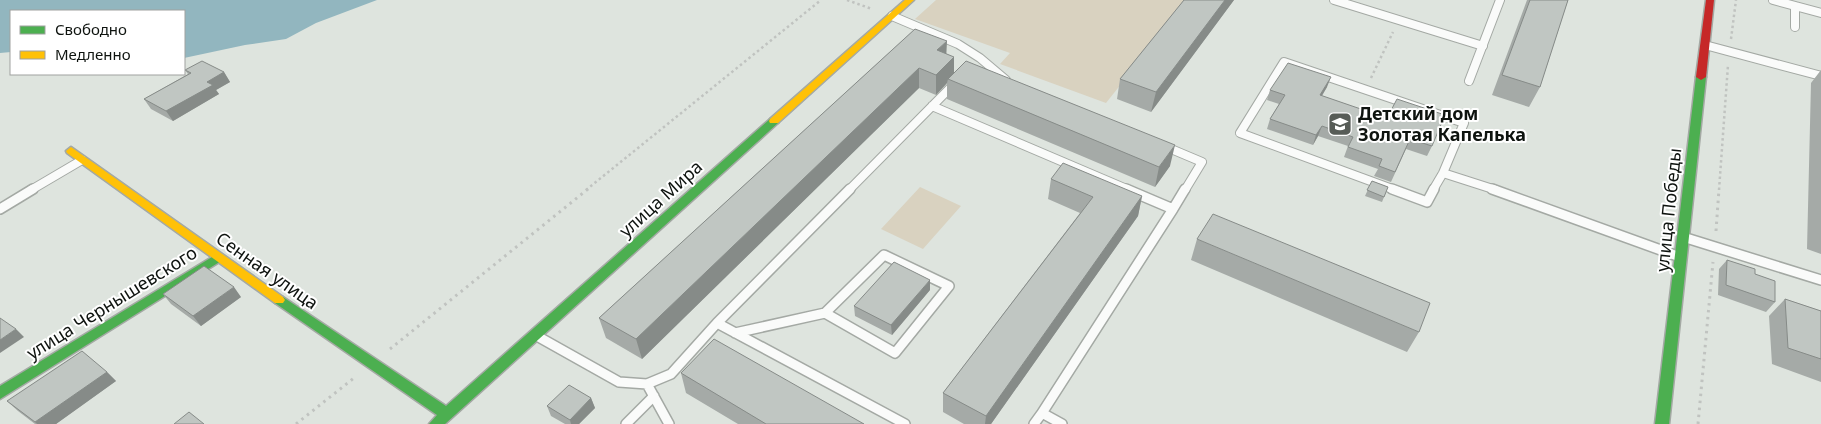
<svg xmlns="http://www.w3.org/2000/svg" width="1821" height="424" viewBox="0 0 1821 424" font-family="'Noto Sans',sans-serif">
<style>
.green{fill:#d9d2c0}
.water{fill:#92b6bf}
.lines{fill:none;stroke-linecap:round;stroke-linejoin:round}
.lane-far1-casing{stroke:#a4a9a4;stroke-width:10}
.lane-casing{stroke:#a4a9a4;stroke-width:12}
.fast-casing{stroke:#a4a9a4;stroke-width:3}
.slow-casing{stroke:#a4a9a4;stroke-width:3}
.jam-casing{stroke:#a4a9a4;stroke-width:3}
.path-far1{stroke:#c0c3c0;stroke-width:2.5;stroke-dasharray:2.5 3;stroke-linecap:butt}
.path{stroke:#c0c3c0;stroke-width:3;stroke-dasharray:2.5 4.5;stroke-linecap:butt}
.lane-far1{stroke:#fafbfa;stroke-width:8}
.lane{stroke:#fafbfa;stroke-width:9}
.fast{fill:#4caf50;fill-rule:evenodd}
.slow{fill:#ffc107;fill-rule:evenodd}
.jam{fill:#c62828;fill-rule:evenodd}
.wall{fill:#a5aaa7}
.shaded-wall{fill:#868b88}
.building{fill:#c0c6c2;stroke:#868b88}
.labels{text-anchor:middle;stroke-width:4;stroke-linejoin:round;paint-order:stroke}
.poi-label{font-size:18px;font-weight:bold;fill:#0e130f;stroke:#fff;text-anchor:start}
.street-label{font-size:18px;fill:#0e130f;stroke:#fff}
</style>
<rect width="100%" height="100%" fill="#dee4de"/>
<path class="green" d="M936,0H1188L1106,103L1000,64L1010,53L915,19Z
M920,187L961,206L923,249L881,229Z"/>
<path class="water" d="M0,0H377L316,23L286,39L245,45L184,58V11H11V52L0,53Z"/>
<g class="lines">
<g class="lane-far1-casing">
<path id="lane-far1" d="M1334,0L1483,46
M1773,0L1821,13
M1795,6V27
M892,16L958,44L980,58L1006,80
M1705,45L1821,76
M1469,81L1500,0
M932,106L1129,190
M1164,146L1202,162L1185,190
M1443,173L1496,190
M31,190L82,160
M849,190L955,83
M1395,190L1240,133L1284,62L1464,123L1443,173L1433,190"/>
</g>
<g class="lane-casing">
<path id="lane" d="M1126,189L1173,209L1185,189
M1392,189L1427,202L1434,189
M1492,189L1680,257
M0,209L33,189
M1683,237L1821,280
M884,255L949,286L895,353L825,313Z
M717,323L905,424
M735,333L825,313
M537,336L619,382L647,384L671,374L717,323L850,189
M647,384L669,424
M1042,413L1173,209
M626,424L654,396
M1034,424L1042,413L1062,424"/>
</g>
<g class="fast-casing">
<path id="fast" d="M1701,74L1706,77L1669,424H1655L1696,77Z
M774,118L779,121L778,123L445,424H429L437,415L275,303L273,300L275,297H283L446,406L770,119Z
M217,254L221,255L223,258L221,261L0,399V386Z"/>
</g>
<g class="slow-casing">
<path id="slow" d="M905,0H914L778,123H770L769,121L770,119Z
M71,147L283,297L285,300L283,303H275L67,153L66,151Z"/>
</g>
<g class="jam-casing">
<path id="jam" d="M1706,0H1714L1706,77L1701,80L1696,77Z"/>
</g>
<path class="path-far1" d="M847,0L872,9
M1731,39L1736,0
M1371,78L1393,32
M586,190L821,0
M1719,190L1728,65"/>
<path class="path" d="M1716,231L1719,189
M390,349L588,189
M296,424L354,378
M1698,424L1713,262"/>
<use href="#lane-far1" class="lane-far1"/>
<use href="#lane" class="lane"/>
<use href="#fast" class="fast"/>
<use href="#slow" class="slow"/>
<use href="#jam" class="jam"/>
</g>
<path class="wall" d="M1184,0H1234L1151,112L1117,99L1120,79Z
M1527,0H1568L1540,87L1529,107L1492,95Z
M915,29L946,54L954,73L1170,166L1155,187L947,99V83L936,95L919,88L642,359L606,338L599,318Z
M185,70L224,72L230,82L216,90L219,94L173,121L151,109L144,99L188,74Z
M1821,70V254L1807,249L1811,83Z
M1327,87L1322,96L1432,146L1427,156L1406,149L1391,182L1374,176L1378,169L1344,157L1348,146L1318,136L1313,145L1267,129L1270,119L1279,104L1267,100L1270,90Z
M1051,179L1142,196L1138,216L991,424H964L943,412V393L1080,213L1048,199Z
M1372,181L1388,187L1382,202L1365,196Z
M1197,239L1419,332L1407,352L1191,260Z
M1727,260L1755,274L1775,302L1766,312L1718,295L1719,269Z
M930,290L892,335L855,316L854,306Z
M163,294L241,297L201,326L171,304Z
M1785,299L1821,311V382L1772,364L1769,316Z
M107,372L116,381L56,424H35L18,411L7,401Z
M681,373L864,424H738L686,393Z
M591,398L595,408L579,424H565L551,416L547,406Z"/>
<path class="shaded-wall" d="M1225,0H1234L1151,112L1156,92Z
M947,41L946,61L937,50Z
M954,57V77L948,79L947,83L936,95V75Z
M919,68V88L642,359L636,339Z
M224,72L230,82L216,90L219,94L173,121L166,111L207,82Z
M1331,77L1327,87L1316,105L1320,95Z
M1322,126L1318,136L1313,145L1316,135Z
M1175,145L1170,166L1155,187L1159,167Z
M1142,196L1138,216L991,424H985L986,416Z
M930,280V290L892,335L891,325Z
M234,287L241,297L201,326L193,316Z
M16,329L24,337L0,353V340Z
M107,372L116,381L56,424H37L35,422Z
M591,398L595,408L579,424H571L570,420Z"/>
<path class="building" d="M1184,0H1225L1156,92L1120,79Z
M1530,0H1568L1540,87L1502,75Z
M915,29L947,41L937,50L954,57L936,75L919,68L636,339L599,318Z
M202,61L224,72L207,82L213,85L166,111L144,99L191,73L185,70Z
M966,61L1175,145L1159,167L948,79Z
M1288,63L1331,77L1320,95L1387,118L1397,99L1445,115L1432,146L1410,139L1395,172L1379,166L1382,159L1348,147L1353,137L1322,126L1316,135L1270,119L1285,95L1270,90Z
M1063,163L1142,196L986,416L943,393L1093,197L1051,179Z
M1372,181L1388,187L1384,197L1367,190Z
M1213,214L1430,303L1419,332L1197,239Z
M1727,260L1755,269V274L1775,281V302L1726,285Z
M894,262L930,280L891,325L854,306Z
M204,266L234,287L193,316L163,294Z
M1785,299L1821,311V359L1788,348Z
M0,318L16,329L0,340Z
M714,339L864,424H766L681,373Z
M82,351L107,372L35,422L7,401Z
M569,385L591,398L570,420L547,406Z
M189,412L204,424H174Z"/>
<defs>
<g id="school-square" transform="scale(1.25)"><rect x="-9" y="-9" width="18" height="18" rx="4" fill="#575c57" stroke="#fff"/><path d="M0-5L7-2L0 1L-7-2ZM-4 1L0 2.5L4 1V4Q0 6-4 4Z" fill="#fff"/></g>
</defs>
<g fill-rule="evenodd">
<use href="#school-square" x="1340" y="124"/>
</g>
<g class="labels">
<g class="poi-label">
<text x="1358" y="120">Детский дом<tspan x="1358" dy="21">Золотая Капелька</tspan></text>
</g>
<g class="street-label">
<text transform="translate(661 199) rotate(-42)" y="6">улица Мира</text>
<text transform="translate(1669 210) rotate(-84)" y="6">улица Победы</text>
<text transform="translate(267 271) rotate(35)" y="6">Сенная улица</text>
<text transform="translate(112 303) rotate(-32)" y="6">улица Чернышевского</text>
</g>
</g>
<rect x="10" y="10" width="175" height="65" fill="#ffffff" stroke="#9fa19f"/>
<rect x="20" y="26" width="25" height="8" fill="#4caf50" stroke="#9fa19f"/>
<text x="55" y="35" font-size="15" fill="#0e130f">Свободно</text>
<rect x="20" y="51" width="25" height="8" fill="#ffc107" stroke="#9fa19f"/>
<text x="55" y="60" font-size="15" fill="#0e130f">Медленно</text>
</svg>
